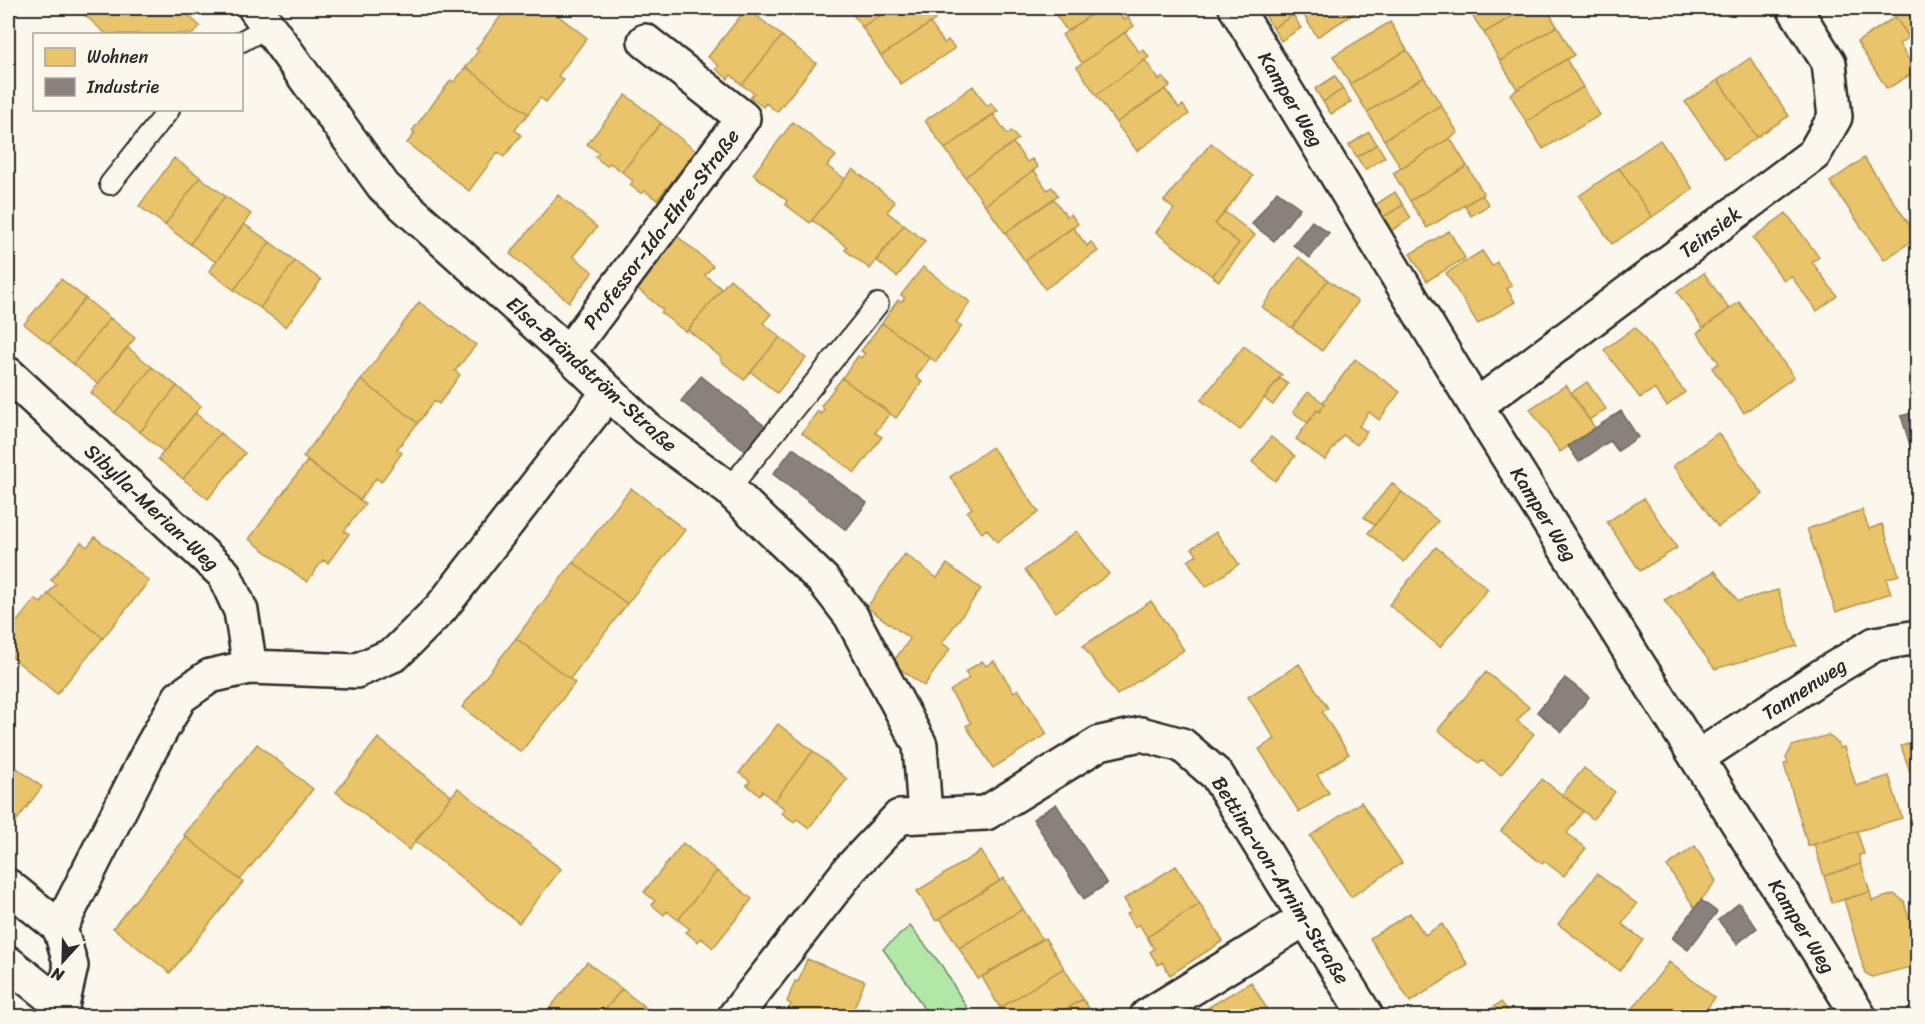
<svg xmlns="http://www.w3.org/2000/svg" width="1925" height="1024" viewBox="0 0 1925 1024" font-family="Sriracha,sans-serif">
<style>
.green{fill:#b2e7a8;stroke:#6e896a;stroke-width:1.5}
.homes{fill:#e9c46a;stroke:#b09657;stroke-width:1.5}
.industry{fill:#8a817c;stroke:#6e6764;stroke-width:1.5}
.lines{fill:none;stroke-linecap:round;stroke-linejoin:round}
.service-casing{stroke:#2b2b2b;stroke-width:24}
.minor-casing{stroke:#2b2b2b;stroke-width:38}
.service{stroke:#fbf7ec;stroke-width:20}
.minor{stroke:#fbf7ec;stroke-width:33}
.labels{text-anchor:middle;stroke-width:6;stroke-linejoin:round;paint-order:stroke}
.street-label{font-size:20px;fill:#2b2b2b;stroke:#fbf7ec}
</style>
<rect width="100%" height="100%" fill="#fbf7ec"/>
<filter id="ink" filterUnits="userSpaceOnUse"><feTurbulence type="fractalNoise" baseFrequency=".0167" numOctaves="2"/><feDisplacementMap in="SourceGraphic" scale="12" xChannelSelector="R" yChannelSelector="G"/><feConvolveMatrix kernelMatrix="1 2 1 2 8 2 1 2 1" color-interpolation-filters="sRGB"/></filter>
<g filter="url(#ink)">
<path class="green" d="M910,926L942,966L972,1016H928L912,989L883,949Z"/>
<path class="homes" d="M77,8H180L200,26L193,34H106Z
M507,8H548L587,38L558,76L564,80L546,102L540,98L528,114L466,67L479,50L476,49Z
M747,8L782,36L742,85L731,75L728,79L716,69L719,66L708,57Z
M848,8H892L862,27Z
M892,8H920L925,14L929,11L935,20L881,56L862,27Z
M1051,8H1101L1067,31Z
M1101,8H1115L1124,20L1128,17L1134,26L1082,63L1062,35Z
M1277,8H1288L1293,15L1273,28L1265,15Z
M1306,8H1363L1317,37L1301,11Z
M1467,8H1526L1484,33Z
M1526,8H1546L1557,26L1500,61L1484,33Z
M1889,8H1918V32L1909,37Z
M1293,15L1301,28L1281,41L1273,28Z
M1895,17L1909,37L1899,44L1916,71L1887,89L1857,42Z
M1390,22L1407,50L1350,84L1333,56Z
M930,23L944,43L948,40L955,48L901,84L881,56Z
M1557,26L1574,55L1517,89L1500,61Z
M1125,32L1139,52L1143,49L1149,57L1096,95L1077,67Z
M782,36L816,63L777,112L766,103L763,107L750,97L754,93L742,85Z
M1407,50L1424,77L1367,112L1350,84Z
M1750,58L1789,116L1757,137L1718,80Z
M1566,59L1583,87L1526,122L1510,94Z
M1145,60L1159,80L1163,77L1170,86L1116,123L1096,95Z
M466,67L528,114L515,130L521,135L504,157L498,152L469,191L407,143L415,133L412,131L451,80L454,82Z
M1335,76L1343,89L1323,102L1315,89Z
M1424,77L1441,105L1384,140L1367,112Z
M1718,80L1757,137L1725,159L1685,102Z
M973,86L987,106L991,103L998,111L945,149L925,121Z
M1583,87L1600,115L1543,149L1526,122Z
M1165,89L1179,108L1183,105L1189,114L1137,151L1116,123Z
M1343,89L1351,102L1331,114L1323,102Z
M626,95L661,123L622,172L610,163L607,166L595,157L599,153L587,144Z
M1441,105L1458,133L1401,168L1384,140Z
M993,114L1007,134L1011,131L1018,139L965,177L945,149Z
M793,122L836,156L827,166L845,179L810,223L785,204L787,201L753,174Z
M661,123L696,151L657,200L645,191L642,194L630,185L633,181L622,172Z
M1369,132L1377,144L1357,157L1349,145Z
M1450,138L1467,166L1410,201L1393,173Z
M1660,140L1693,189L1652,217L1619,168Z
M1013,143L1027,162L1032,159L1038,167L985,205L965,177Z
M1211,143L1253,176L1215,224L1239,243L1212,276L1156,232L1174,209L1164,201Z
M1377,144L1385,157L1365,170L1357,157Z
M174,158L200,177L165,225L139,206Z
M1864,158L1918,237L1884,260L1830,182Z
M1467,166L1484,194L1427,228L1410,201Z
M1619,168L1652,217L1612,244L1579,196Z
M853,169L895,202L887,212L904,225L870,269L845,250L847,247L812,220Z
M1034,170L1047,190L1052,187L1058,195L1005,233L985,205Z
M200,177L225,196L190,244L165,225Z
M1395,192L1403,205L1383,217L1375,205Z
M558,195L597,227L573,256L593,272L569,302L510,254Z
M1482,195L1489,205L1471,216L1464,205Z
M225,196L251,214L216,262L190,244Z
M1054,199L1067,217L1071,214L1078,224L1025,261L1005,233Z
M1403,205L1411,218L1391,231L1383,217Z
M1225,212L1255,235L1219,281L1212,276L1239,243L1215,224Z
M1786,213L1819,257L1812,262L1837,296L1817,311L1791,276L1784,281L1753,238Z
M244,224L270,242L234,290L209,271Z
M904,225L925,241L897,277L876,260Z
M1073,227L1087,246L1091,242L1098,251L1045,289L1025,261Z
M671,231L713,266L705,275L722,289L686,332L661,313L663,310L629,282Z
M1449,231L1465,258L1427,281L1410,254Z
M270,242L295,261L260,308L234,290Z
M1482,251L1492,266L1497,262L1512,286L1507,289L1515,302L1478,324L1446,273Z
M1299,257L1328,280L1292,328L1262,307Z
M295,261L321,280L286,327L260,308Z
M923,267L970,302L956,322L962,326L936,362L882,323L898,300L901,302L905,298L901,295Z
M1704,273L1729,309L1703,328L1677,292Z
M61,279L85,298L49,344L24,324Z
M730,279L771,314L763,323L780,337L744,380L720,360L722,358L688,330Z
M1328,280L1358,302L1322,351L1292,328Z
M85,298L110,318L73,364L49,344Z
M419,302L476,345L455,371L460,375L439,404L434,401L418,423L361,380Z
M1739,302L1794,377L1744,413L1712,368L1719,363L1697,333Z
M110,318L135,338L98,384L73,364Z
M882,323L930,358L916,377L922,382L896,418L842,378L858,356L861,358L865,353L861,351Z
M1635,327L1685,392L1667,406L1654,389L1640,398L1604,350Z
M780,337L806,358L777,393L751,372Z
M1244,346L1282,375L1240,430L1201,400Z
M127,347L152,367L115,413L91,393Z
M1355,359L1400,392L1379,420L1369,412L1359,426L1367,432L1357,445L1343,435L1325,460L1296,439L1317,410L1319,412L1325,404L1323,402Z
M152,367L177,386L140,432L115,413Z
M842,378L890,413L875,433L882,437L855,473L802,433L818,411L821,414L824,409L821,406Z
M1279,378L1288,384L1273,405L1264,398Z
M361,380L418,423L397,449L402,453L381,482L376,478L360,500L303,457Z
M1587,382L1606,409L1589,420L1571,393Z
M1566,385L1595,428L1560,452L1530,409Z
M177,386L201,406L164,452L140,432Z
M1308,392L1325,404L1319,412L1317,410L1308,423L1293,412Z
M195,413L220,433L183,479L158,459Z
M220,433L245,453L208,499L183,479Z
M1718,433L1763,494L1718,527L1673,466Z
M1271,437L1295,456L1275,481L1252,462Z
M992,447L1039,512L997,542L987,529L982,533L967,512L972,508L950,477Z
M307,461L365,504L344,531L349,534L328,563L323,560L307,582L249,539Z
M1392,483L1402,492L1375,525L1364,517Z
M631,488L685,530L627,604L573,562Z
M1402,492L1438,521L1404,562L1368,533Z
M1644,498L1677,548L1640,571L1607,522Z
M1862,510L1869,529L1882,524L1899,575L1886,579L1891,593L1836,612L1807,529Z
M1077,531L1109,574L1056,612L1025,570Z
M1216,532L1239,564L1206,587L1188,561L1197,555L1192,548Z
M95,537L149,581L103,638L48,594L56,584L51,580L81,542L87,547Z
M1436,547L1488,589L1440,647L1389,605Z
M905,554L937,578L947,564L981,589L942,643L950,649L924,686L892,663L910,639L867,607Z
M573,562L627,604L570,679L516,638Z
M1715,571L1738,601L1778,590L1797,646L1715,669L1664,600Z
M48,594L103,638L57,694L8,654V643L10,640L8,638V633L35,599L41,603Z
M1151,601L1184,650L1117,695L1083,646Z
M516,638L575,683L521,752L462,707Z
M982,661L986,666L994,661L1014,692L1018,689L1047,734L993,768L966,726L971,723L950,691L969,678L965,672Z
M1299,664L1328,708L1322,712L1349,754L1317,775L1329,793L1299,812L1259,749L1275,739L1248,697Z
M1486,672L1529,707L1517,721L1534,734L1501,775L1481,760L1479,763L1438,730Z
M778,724L813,751L774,801L762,791L759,795L747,785L750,781L739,773Z
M1828,735L1839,744L1840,748L1844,747L1856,786L1889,776L1902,818L1808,846L1784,764L1788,763L1786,758L1792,746Z
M378,738L451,796L409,850L336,792Z
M1918,741V795L1901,746Z
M257,744L313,789L240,880L184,835Z
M813,751L847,779L809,828L797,819L794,822L782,813L785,809L774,801Z
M17,768L42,787L8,832V780Z
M1584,768L1615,792L1593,819L1562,795Z
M1542,779L1583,811L1567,833L1586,848L1564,876L1544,861L1542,864L1501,831Z
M458,788L561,869L519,923L415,841Z
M1361,802L1402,863L1351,897L1310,836Z
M1857,831L1864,854L1859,855L1861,864L1824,876L1814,844Z
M186,837L243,882L170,973L113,928Z
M683,843L717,871L678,920L667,911L664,915L652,905L655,901L644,892Z
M1695,846L1716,881L1695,908L1667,866Z
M981,851L1000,881L936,921L917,891Z
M1861,864L1870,892L1832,903L1824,876Z
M1176,866L1200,904L1147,937L1139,924L1135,927L1127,914L1131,911L1124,899Z
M717,871L752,899L713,948L701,938L698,942L686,932L690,929L678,920Z
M1597,874L1637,904L1622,924L1643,940L1620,971L1558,924Z
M1004,878L1023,909L959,948L940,918Z
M1870,892L1872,901L1894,894L1904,901L1909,919L1918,918V965L1872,977L1865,973L1844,899Z
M1200,904L1223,941L1170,975L1162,962L1158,965L1150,952L1154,949L1147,937Z
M1023,909L1042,939L978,979L959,948Z
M1410,913L1425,935L1442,924L1468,965L1410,1002L1370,938Z
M1045,938L1064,968L1000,1008L982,977Z
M807,959L865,981L851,1016H786L791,1004L787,1002L795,981L798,982Z
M587,962L622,989L600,1016H556L548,1010Z
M1669,962L1715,998L1701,1016H1627Z
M1064,968L1083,999L1054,1016H1006L1000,1008Z
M1251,982L1270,1014L1266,1016H1198L1197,1014Z
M622,989L656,1016H600Z
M1083,999L1094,1016H1054Z
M1501,1002L1512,1016H1481Z"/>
<path class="industry" d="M1277,191L1300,208L1274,241L1252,224Z
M1312,221L1329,233L1310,258L1293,245Z
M701,376L766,427L747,452L681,401Z
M1621,411L1638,437L1618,451L1610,441L1579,462L1568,446Z
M1918,411V449L1912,451L1901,416Z
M793,448L867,503L846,530L773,474Z
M1565,678L1589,697L1562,732L1537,712Z
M1056,804L1107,884L1084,899L1033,819Z
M1701,900L1717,912L1688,950L1672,938Z
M1739,903L1757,928L1737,944L1718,920Z"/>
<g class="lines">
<g class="service-casing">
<path id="service" d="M242,41L269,26
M110,184L169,110
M729,489L878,304"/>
</g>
<g class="minor-casing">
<path id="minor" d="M255,8L384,187L568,353L647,429L729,489L824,581L851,616L920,745L925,815
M1236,8L1476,406L1859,1016
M568,353L743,118L645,41
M8,374L224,574L241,611L250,667
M1476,406L1814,154L1835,117L1829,63L1794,8
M1697,758L1820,677L1875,644L1918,637
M8,886L60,928
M8,963L62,1006
M62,1016V1006L71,966L60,928L151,748L180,697L210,676L250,667L356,671L395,654L441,608L609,392
M735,1016L850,869L899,817L986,813L1100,743L1141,734L1182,745L1217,775L1366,1016
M1147,1016L1306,918"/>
</g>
<use href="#service" class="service"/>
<use href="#minor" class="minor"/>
</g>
</g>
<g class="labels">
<g class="street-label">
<text transform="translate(1291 99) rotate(59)" y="7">Kamper Weg</text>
<text transform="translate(661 229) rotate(-53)" y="7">Professor-Ida-Ehre-Straße</text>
<text transform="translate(1710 232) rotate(-37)" y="7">Teinsiek</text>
<text transform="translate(592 374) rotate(42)" y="7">Elsa-Brändström-Straße</text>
<text transform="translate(152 507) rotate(43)" y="7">Sibylla-Merian-Weg</text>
<text transform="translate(1544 514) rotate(58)" y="7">Kamper Weg</text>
<text transform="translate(1804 689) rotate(-33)" y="7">Tannenweg</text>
<text transform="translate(1281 880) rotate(58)" y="7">Bettina-von-Arnim-Straße</text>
<text transform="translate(1802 926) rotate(58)" y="7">Kamper Weg</text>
</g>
</g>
<rect width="1925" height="1024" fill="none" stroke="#fbf7ec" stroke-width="30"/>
<rect x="15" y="15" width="1895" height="994" fill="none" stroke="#2b2b2b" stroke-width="2" filter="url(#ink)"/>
<rect x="33" y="33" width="210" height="78" fill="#fbf7ec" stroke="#a8a59f" stroke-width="1.5"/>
<rect x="45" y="48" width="30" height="18" fill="#e9c46a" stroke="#a8a59f" stroke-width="1.5"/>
<text x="87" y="63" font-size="18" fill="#2b2b2b">Wohnen</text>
<rect x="45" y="78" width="30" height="18" fill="#8a817c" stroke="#a8a59f" stroke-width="1.5"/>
<text x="87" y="93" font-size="18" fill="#2b2b2b">Industrie</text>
<g transform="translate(63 961) rotate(202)" stroke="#fbf7ec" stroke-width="4.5" paint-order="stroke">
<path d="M0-4.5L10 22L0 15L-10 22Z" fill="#2b2b2b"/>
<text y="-9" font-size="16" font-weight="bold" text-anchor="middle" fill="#2b2b2b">N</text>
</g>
</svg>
